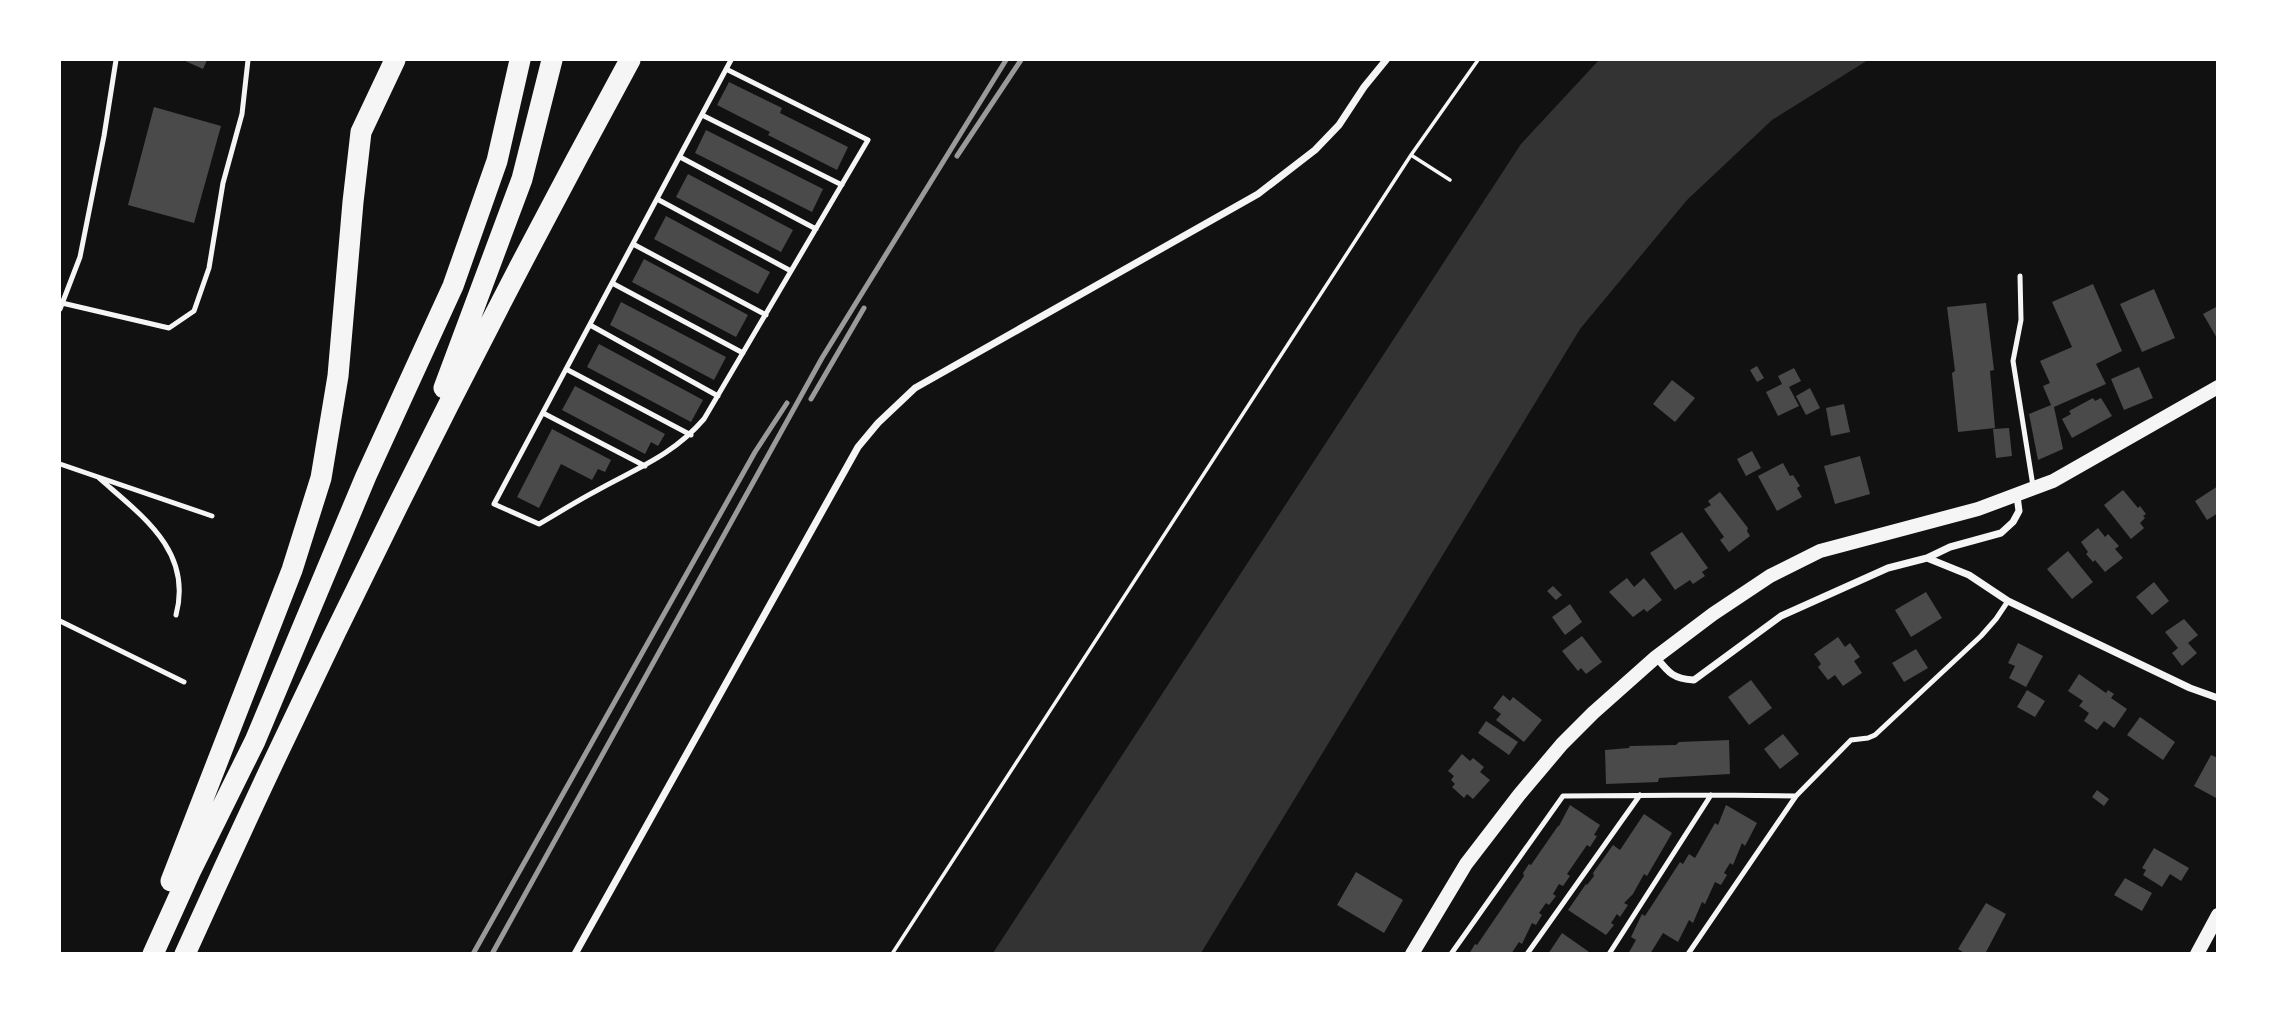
<svg xmlns="http://www.w3.org/2000/svg" width="2277" height="1013" viewBox="0 0 2277 1013" font-family="Raleway,sans-serif">
<style>
.water{fill:#333}
.building{fill:#4a4a4a}
.lines{fill:none;stroke-linecap:round;stroke-linejoin:round}
.path{stroke:#f5f5f5;stroke-width:3.5}
.service{stroke:#f5f5f5;stroke-width:5}
.minor{stroke:#f5f5f5;stroke-width:7}
.secondary{stroke:#f5f5f5;stroke-width:14}
.motorway{stroke:#f5f5f5;stroke-width:21}
.rail{stroke:#9a9a9a;stroke-width:5}
</style>
<rect width="100%" height="100%" fill="#111"/>
<path class="water" d="M1599,60H1868L1772,120L1687,200L1580,329L1201,953H993L1521,144Z"/>
<path class="building" d="M183,60H207L203,69Z
M729,82L782,108L780,113L848,147L837,170L768,135L770,132L717,105Z
M154,107L221,126L194,223L128,205Z
M706,130L823,189L812,212L695,153Z
M688,174L793,230L781,252L676,197Z
M666,216L770,272L758,294L654,239Z
M644,259L748,315L736,337L632,282Z
M2093,284L2122,351L2096,364L2106,384L2054,407L2063,449L2038,460L2029,414L2051,405L2043,386L2050,383L2040,361L2072,347L2052,302Z
M2154,289L2175,338L2142,352L2120,304Z
M621,302L726,357L714,380L610,325Z
M1986,303L1994,370L1990,371L1995,428L1958,432L1952,373L1955,371L1947,307Z
M2218,306V340L2203,314Z
M599,344L703,400L691,422L587,367Z
M1757,366L1764,378L1757,382L1750,370Z
M2139,367L2153,398L2124,410L2111,379Z
M1794,368L1801,381L1789,387L1799,406L1778,416L1766,392L1782,384L1778,376Z
M1672,380L1695,398L1675,422L1653,404Z
M575,386L665,434L658,446L651,442L645,454L562,410Z
M1810,388L1820,408L1806,415L1796,396Z
M2093,398L2095,401L2101,398L2112,416L2072,438L2062,419L2071,414L2069,411Z
M1844,404L1850,432L1831,436L1826,408Z
M2009,428L2012,456L1996,458L1993,429Z
M552,429L611,460L605,472L598,469L592,480L561,464L539,508L517,497Z
M1752,451L1761,468L1746,476L1737,459Z
M1860,456L1870,494L1835,504L1824,466Z
M1783,463L1790,476L1793,475L1800,486L1797,488L1802,497L1777,511L1758,476Z
M2218,486V513L2207,520L2195,501Z
M2123,490L2138,508L2140,506L2146,514L2143,516L2145,518L2140,523L2144,528L2131,539L2104,505Z
M1720,492L1748,528L1747,531L1750,536L1729,552L1720,540L1724,537L1704,509L1711,505L1708,501Z
M2098,528L2105,537L2108,534L2119,546L2115,549L2123,558L2105,572L2095,560L2093,562L2086,554L2088,552L2081,542Z
M1682,532L1708,568L1702,572L1705,576L1693,584L1690,580L1675,590L1650,553Z
M2068,551L2093,582L2072,599L2047,569Z
M1627,578L1634,587L1644,578L1662,600L1647,612L1644,609L1633,617L1609,592Z
M2154,582L2169,601L2152,615L2136,597Z
M1553,586L1562,595L1556,600L1547,591Z
M1926,592L1942,618L1911,637L1895,610Z
M1570,604L1582,622L1565,635L1552,617Z
M2184,619L2198,635L2188,643L2197,653L2182,666L2172,653L2178,648L2165,632Z
M1582,636L1602,662L1586,674L1581,668L1578,671L1562,651Z
M1838,637L1845,647L1850,643L1860,657L1854,661L1862,673L1843,686L1835,675L1828,680L1818,667L1821,664L1814,654Z
M2018,643L2043,656L2026,687L2009,678L2015,666L2008,663Z
M1916,649L1928,668L1904,682L1892,663Z
M2079,674L2106,693L2108,690L2114,694L2111,698L2127,709L2114,728L2104,721L2097,730L2084,721L2089,713L2079,706L2083,701L2068,691Z
M1751,680L1772,708L1749,725L1728,697Z
M2027,690L2045,701L2035,717L2017,707Z
M1503,695L1510,701L1513,697L1542,720L1524,742L1496,720L1501,714L1493,708Z
M2140,717L2175,742L2163,760L2127,735Z
M1486,721L1518,742L1509,755L1478,733Z
M1783,734L1799,754L1780,769L1764,749Z
M1729,740L1730,774L1659,778L1658,782L1606,784L1605,750L1629,748L1630,746L1676,745L1679,742Z
M1462,754L1470,761L1473,758L1484,767L1480,772L1490,780L1473,799L1467,794L1464,798L1452,787L1455,784L1451,780L1454,776L1448,771Z
M2211,755L2218,758V799L2194,786Z
M2097,790L2109,799L2104,806L2092,797Z
M1570,805L1600,825L1594,835L1597,836L1590,847L1587,845L1567,874L1570,876L1563,886L1559,884L1553,894L1556,896L1549,905L1546,903L1539,913L1542,915L1536,925L1532,923L1522,944L1519,942L1511,954H1469L1475,944L1477,945L1524,876L1523,873L1529,864L1531,865L1558,826H1559Z
M1726,805L1757,823L1745,846L1742,843L1733,865L1730,863L1724,873L1727,875L1721,885L1715,882L1705,904L1702,902L1693,923L1689,920L1678,942L1663,933L1650,954H1628L1636,940L1631,937L1642,914L1645,916L1680,862L1683,864L1689,854L1695,858L1715,823L1718,825Z
M1644,814L1672,833L1647,876L1644,874L1633,894L1624,903L1628,905L1620,917L1617,914L1611,923L1614,925L1606,935L1568,910L1586,884L1587,885L1594,876L1593,873L1613,845L1620,850Z
M2154,848L2189,868L2181,881L2170,874L2162,887L2143,875L2146,870L2142,868Z
M1356,872L1403,900L1384,933L1337,905Z
M2125,878L2152,893L2142,911L2114,895Z
M1986,903L2006,914L1985,954H1966L1958,949Z
M1562,933L1592,954H1548Z"/>
<g class="lines">
<path class="path" d="M1411,155L1450,180
M892,954L1411,155L1478,60"/>
<path class="service" d="M726,69L868,140L704,419C672,456 637,468 596,491C577,501 558,513 539,524L494,504L731,60
M702,115L842,185
M680,157L816,229
M657,199L791,271
M633,244L766,315
M2020,276L2021,320L2013,361L2033,486
M612,283L743,353
M62,303L169,328L194,311L209,268L223,183L242,114L248,60
M60,309L80,257L104,136L116,60
M590,325L718,396
M566,369L691,435
M543,413L645,466
M60,464L212,516
M99,478C142,516 193,551 176,615
M60,621L184,682
M1796,796L1851,740L1868,738L1875,735L1981,636L1996,619L2008,601
M1451,954L1563,796L1711,795L1796,796L1688,954
M1527,954L1640,795
M1609,954L1711,795"/>
<path class="minor" d="M1927,558L1950,547L2001,533L2013,522L2019,511L2017,496
M1656,657C1668,672 1673,679 1694,680L1781,616L1888,568L1927,558L1969,575L2008,601L2190,688L2218,698
M575,954L858,447L878,423L915,388L1258,194L1315,150L1339,125L1364,87L1386,60"/>
<path class="secondary" d="M1412,954L1466,864L1519,795L1562,744L1593,713L1656,657L1713,614L1770,576L1820,551L1978,509L2053,481L2218,387
M2197,954L2218,915"/>
<path class="motorway" d="M444,388L522,179L552,60
M171,881L292,570L321,478L338,376L353,202L361,132L395,60
M153,954L191,870L255,741L366,476L453,286L497,161L520,60
M185,954C322,650 471,352 630,60"/>
<path class="rail" d="M957,156L1021,60
M811,399L864,308
M473,954L755,452L787,403
M492,954L822,358L1006,60"/>
</g>
<rect width="2277" height="1013" fill="none" stroke="#ffffff" stroke-width="122"/>
</svg>
